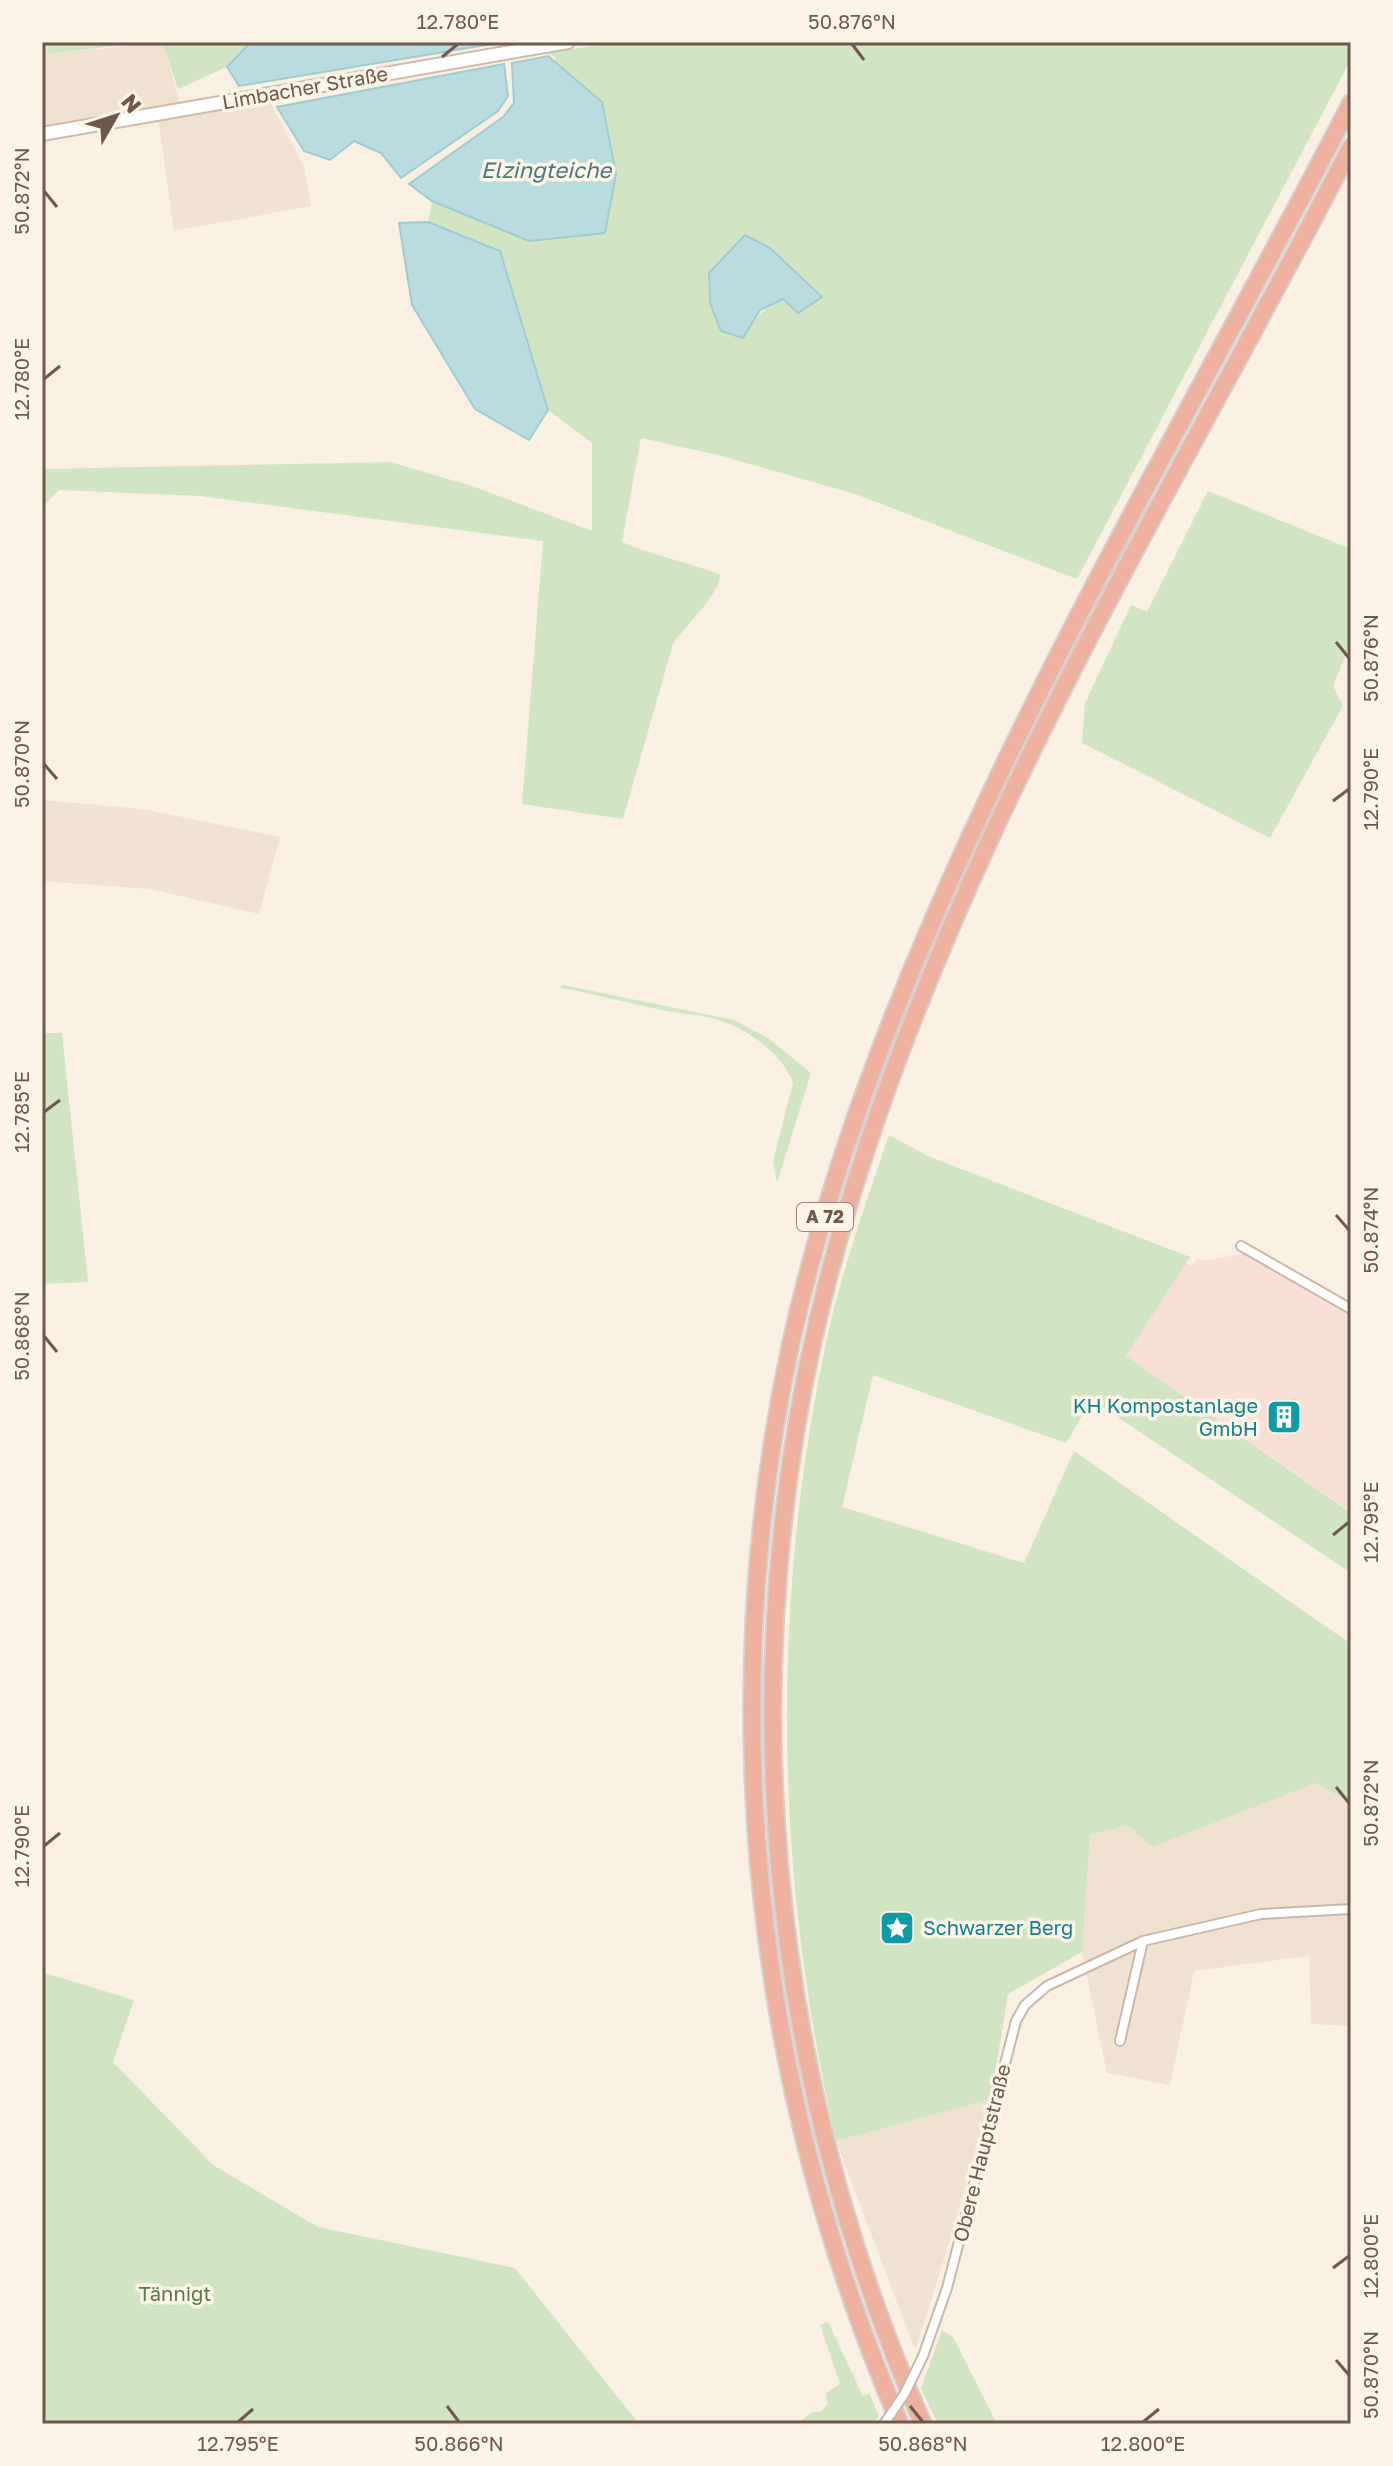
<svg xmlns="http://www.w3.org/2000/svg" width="1393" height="2466" viewBox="0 0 1393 2466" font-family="'Golos Text',sans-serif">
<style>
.residential{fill:#f0e1d1}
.commercial{fill:#f9e0d7}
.green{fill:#d1e5c2;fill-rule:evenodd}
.water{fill:#b9dce1;stroke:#a0cbd1;stroke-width:2}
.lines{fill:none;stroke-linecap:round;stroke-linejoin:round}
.minor-casing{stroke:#c9b7aa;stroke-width:12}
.secondary-casing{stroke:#ceb9ab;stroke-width:16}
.motorway-casing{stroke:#d6d0cd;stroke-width:20}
.minor{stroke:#fff;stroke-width:8}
.secondary{stroke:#fff;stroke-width:12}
.motorway{stroke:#eeb19e;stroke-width:16}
.minor-bridge-casing{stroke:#c9b7aa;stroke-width:12;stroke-linecap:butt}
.minor-bridge{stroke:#fff;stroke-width:8}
.ticks{fill:none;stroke:#6e574b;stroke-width:3}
.labels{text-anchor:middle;stroke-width:7;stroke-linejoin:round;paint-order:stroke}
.shield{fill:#fdf4e8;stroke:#99867a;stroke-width:2}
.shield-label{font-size:18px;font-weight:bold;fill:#6e574b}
.street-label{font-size:20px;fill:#6e574b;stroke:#fdf4e8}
.culture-label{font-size:20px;fill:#0d838f;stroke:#fdf4e8;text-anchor:end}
.park-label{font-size:20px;fill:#577947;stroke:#fdf4e8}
.water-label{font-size:22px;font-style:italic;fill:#477880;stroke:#fdf4e8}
.neatline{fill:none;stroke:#6e574b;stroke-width:3}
.ticks-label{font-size:20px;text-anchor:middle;fill:#6e574b}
</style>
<rect width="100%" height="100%" fill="#f9f0e2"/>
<path class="residential" d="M42,42H47L50,54L162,42L182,109L266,94L304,167L311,206L174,231L158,118L42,134Z
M42,800L143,809L280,837L259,914L150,889L42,881Z
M1316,1783L1351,1803V2026L1311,2024L1309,1956L1194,1971L1170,2085L1107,2073L1082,1952L1090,1835L1128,1825L1152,1847Z
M991,2099L942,2266L915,2350L836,2141Z"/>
<path class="commercial" d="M1244,1254L1351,1316V1512L1126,1356L1185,1263L1193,1266L1196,1258L1206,1260Z"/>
<path class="green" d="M47,42H145L49,54Z
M162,42H251L227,67L178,89Z
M617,42H1351V58L1339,82L1077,579L855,494L718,455L641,438L622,542C655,556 688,562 721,575C712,605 690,619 673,644L623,819L522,804L543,541L200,496L59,490L42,507V469L390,462L472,486L592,531V443L548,410L500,252L428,222L432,201L529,241L556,58L547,53ZM822,297C776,300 768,298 743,338L710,303Z
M1208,491L1351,549V642L1333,686L1343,706L1270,838L1082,743L1085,703L1131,605L1147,612Z
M563,985L734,1020L768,1038L811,1073L777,1183L773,1161L793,1083C783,1053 745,1027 715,1019C698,1014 678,1014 661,1010C627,1002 592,994 558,987Z
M42,1033H62L88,1282L42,1284Z
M889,1135L928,1156L1190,1257L1126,1356L1351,1513V1573L1092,1400L1066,1443L873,1375L842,1507L1024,1563L1074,1451L1351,1644V1803L1316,1783L1152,1847L1128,1825L1090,1835L1082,1952L1008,1994L991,2099L836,2141C775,1874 770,1611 826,1343C841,1272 866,1203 889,1135Z
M42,1972L134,2000L113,2062L213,2165L318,2227L515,2268L639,2424H42Z
M828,2322L863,2396L869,2393L879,2416L873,2424H797L812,2412H821L828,2404L826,2393L840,2384L820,2325Z
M942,2330L953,2337L997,2424H938L921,2389Z"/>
<path class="water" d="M251,42H504L239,86L227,67Z
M548,56L602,102L616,174L605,233L529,241L432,201L409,184L503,117L514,103L512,63Z
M504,64L508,96L498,111L401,178L381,153L354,141L330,160L304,151L277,107Z
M428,222L500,251L548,410L529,440L475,409L412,305L399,223Z
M745,235L770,248L822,297L798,313L783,299L760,310L743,338L721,331L710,303L709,273Z"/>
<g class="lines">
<g class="minor-casing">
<path id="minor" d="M1241,1246L1351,1309
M1120,2041L1143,1941
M923,2356L947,2288L1016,2021L1025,2005L1047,1986L1143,1941L1261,1914L1351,1909"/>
</g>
<g class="secondary-casing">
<path id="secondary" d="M42,134L568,42"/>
</g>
<g class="motorway-casing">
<path id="motorway" d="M900,2424C754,2084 713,1706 791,1343C823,1198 874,1056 933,920C1054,639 1211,375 1351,103
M923,2424C790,2121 743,1789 791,1461C822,1245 900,1035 991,837C1100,602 1232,378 1351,147"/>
</g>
<use href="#minor" class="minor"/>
<use href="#secondary" class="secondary"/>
<use href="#motorway" class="motorway"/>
<g class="minor-bridge-casing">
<path id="minor-bridge" d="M884,2424L905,2393L923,2356"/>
</g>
<use href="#minor-bridge" class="minor-bridge"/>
</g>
<path class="ticks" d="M852,44L864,60M442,57L458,44M44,191L57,207M44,379L60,366M1336,642L1349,658M44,764L57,779M1333,801L1349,789M44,1112L60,1100M1336,1215L1349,1230M44,1336L57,1352M1333,1535L1349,1522M1336,1787L1349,1803M44,1846L60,1833M1333,2268L1349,2256M1336,2360L1349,2375M447,2406L459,2422M910,2406L923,2422M238,2422L253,2409M1143,2422L1159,2409"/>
<defs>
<g id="building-square" transform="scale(1.8)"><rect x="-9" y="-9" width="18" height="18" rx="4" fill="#0f9aa8" stroke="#fdf4e8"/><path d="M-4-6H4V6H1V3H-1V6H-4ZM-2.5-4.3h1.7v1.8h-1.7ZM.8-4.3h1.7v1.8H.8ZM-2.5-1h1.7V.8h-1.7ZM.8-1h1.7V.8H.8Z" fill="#fff"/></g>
<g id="sight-square" transform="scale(1.8)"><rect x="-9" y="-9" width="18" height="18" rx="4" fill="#0f9aa8" stroke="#fdf4e8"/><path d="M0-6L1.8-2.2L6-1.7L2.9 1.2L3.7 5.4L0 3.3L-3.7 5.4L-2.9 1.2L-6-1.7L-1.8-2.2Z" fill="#fff"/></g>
</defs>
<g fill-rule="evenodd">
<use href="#building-square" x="1284" y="1417"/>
<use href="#sight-square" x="897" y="1928"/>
</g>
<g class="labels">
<rect class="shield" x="797" y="1203" width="56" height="28" rx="6"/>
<g class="shield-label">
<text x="825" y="1223">A 72</text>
</g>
<g class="street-label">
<text transform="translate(305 88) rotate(-10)" y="7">Limbacher Straße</text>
<text transform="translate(982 2153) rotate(-76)" y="7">Obere Hauptstraße</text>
</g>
<g class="culture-label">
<text x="1258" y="1413">KH Kompostanlage<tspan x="1258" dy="23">GmbH</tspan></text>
<text x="923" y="1935" text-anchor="start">Schwarzer Berg</text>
</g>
<g class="park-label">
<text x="175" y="2301">Tännigt</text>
</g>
<g class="water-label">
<text x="546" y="178">Elzingteiche</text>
</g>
</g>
<rect width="1393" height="2466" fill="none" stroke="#fdf4e8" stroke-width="88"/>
<g transform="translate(116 116) rotate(51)" stroke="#fdf4e8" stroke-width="6" paint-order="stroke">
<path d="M0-6L14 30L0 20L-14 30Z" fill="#6e574b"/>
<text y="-12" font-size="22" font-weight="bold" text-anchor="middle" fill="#6e574b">N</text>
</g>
<rect x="44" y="44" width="1305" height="2378" class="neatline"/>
<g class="ticks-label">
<text x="458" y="29">12.780°E</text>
<text x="852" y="29">50.876°N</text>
<text transform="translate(22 191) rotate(-90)" y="7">50.872°N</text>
<text transform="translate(22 379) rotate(-90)" y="7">12.780°E</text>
<text transform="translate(1371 658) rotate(-90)" y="7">50.876°N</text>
<text transform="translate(22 764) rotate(-90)" y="7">50.870°N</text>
<text transform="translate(1371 789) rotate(-90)" y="7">12.790°E</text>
<text transform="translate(22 1112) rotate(-90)" y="7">12.785°E</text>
<text transform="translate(1371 1230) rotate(-90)" y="7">50.874°N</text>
<text transform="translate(22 1336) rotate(-90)" y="7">50.868°N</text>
<text transform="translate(1371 1522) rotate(-90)" y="7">12.795°E</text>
<text transform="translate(1371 1803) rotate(-90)" y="7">50.872°N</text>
<text transform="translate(22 1846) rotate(-90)" y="7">12.790°E</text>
<text transform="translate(1371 2256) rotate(-90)" y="7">12.800°E</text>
<text transform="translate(1371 2375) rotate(-90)" y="7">50.870°N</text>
<text x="238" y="2451">12.795°E</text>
<text x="459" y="2451">50.866°N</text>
<text x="923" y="2451">50.868°N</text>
<text x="1143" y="2451">12.800°E</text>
</g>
</svg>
